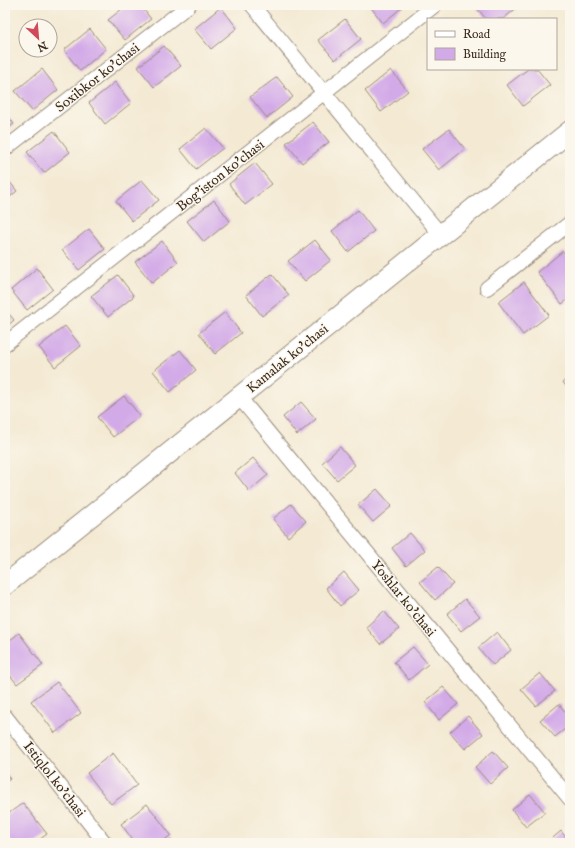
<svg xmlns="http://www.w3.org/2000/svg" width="575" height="848" viewBox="0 0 575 848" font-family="'IM FELL English',serif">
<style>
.building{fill:#d3aae8}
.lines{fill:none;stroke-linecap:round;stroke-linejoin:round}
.street-casing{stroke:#988a79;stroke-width:16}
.secondary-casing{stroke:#988a79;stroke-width:22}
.street{stroke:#fff;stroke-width:14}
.secondary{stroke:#fff;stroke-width:20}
.labels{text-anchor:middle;stroke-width:3;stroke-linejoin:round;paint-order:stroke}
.street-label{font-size:14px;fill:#3b2a1e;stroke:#fbf7ec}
</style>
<rect width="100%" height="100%" fill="#fbf7ec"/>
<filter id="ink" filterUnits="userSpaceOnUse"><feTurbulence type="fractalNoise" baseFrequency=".025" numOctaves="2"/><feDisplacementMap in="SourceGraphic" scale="8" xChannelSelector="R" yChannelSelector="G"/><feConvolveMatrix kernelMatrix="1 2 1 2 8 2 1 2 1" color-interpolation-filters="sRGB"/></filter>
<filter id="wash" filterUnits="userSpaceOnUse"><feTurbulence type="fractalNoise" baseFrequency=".012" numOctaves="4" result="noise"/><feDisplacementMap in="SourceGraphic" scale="16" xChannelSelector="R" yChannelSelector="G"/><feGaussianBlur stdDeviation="0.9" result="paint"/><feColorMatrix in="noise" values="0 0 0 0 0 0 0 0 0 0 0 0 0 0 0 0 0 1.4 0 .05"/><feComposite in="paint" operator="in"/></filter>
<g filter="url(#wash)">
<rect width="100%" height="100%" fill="#f4ead4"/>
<g id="blocks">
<path class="building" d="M127,5H140L151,19L125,40L108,20Z
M369,5H405L383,23Z
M478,5H518L519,6L503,19H486L476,7Z
M221,7L237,28L211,49L194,29Z
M345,19L361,39L335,60L318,40Z
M90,29L106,49L80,71L64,50Z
M164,46L181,66L154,87L138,67Z
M42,69L58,90L32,111L15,91Z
M528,69H537L550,85L523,106L507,85Z
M391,70L408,91L381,112L365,91Z
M277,77L293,97L267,118L250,97Z
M115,82L131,103L105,124L89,103Z
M5,112L14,124L5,131Z
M313,122L329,142L302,163L286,143Z
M206,128L223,148L196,169L180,149Z
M449,129L465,149L439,170L422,149Z
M54,131L70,152L44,173L27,152Z
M255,163L272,184L245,205L229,184Z
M5,176L17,191L5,201Z
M142,180L159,200L132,221L116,201Z
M214,200L230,221L204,242L187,221Z
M358,210L374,231L348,252L332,231Z
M89,229L105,249L79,270L62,250Z
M315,240L331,260L305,281L288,261Z
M162,241L178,262L152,283L135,262Z
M563,251L570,261V298L562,304L537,272Z
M37,268L53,289L27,310L11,290Z
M272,274L289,295L262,316L246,295Z
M118,275L134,296L108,317L91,296Z
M524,282L549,315L523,335L498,302Z
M5,309L14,320L5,328Z
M225,312L241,333L215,354L199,333Z
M65,326L81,346L55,367L39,347Z
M180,350L196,370L170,392L153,371Z
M570,377V392L563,382Z
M124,396L140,416L113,437L97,417Z
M301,402L316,419L297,435L283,417Z
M340,447L355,465L337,480L322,463Z
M253,458L268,475L249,491L235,473Z
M377,489L392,506L373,522L358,505Z
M291,504L306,521L288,537L273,519Z
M410,533L425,550L406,566L392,548Z
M438,567L453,584L435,600L420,582Z
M344,572L359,590L340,606L326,588Z
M465,599L480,616L461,631L447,614Z
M384,611L399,629L380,644L366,627Z
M497,632L511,650L493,665L478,648Z
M19,633L43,665L17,684L5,669V644Z
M413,647L428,664L409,680L394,662Z
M540,673L555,691L536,706L521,689Z
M57,682L81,713L55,733L31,701Z
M443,687L458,704L439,720L425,702Z
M559,704L570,718V725L555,737L540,720Z
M468,716L483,734L465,749L450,732Z
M493,751L508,768L490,784L475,767Z
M113,753L137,785L111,804L87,773Z
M5,772L10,779L5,783Z
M530,794L545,812L526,827L512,810Z
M23,803L47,834L35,843H12L5,834V816Z
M147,804L171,835L161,843H135L121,824Z
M561,831L570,843H547Z
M172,839L175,843H166Z"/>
</g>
</g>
<g filter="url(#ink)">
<use href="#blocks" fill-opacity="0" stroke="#988a79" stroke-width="1"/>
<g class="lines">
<g class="street-casing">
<path id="street" d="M252,5L441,235
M5,149L189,5
M487,288L570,223
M5,344L435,5
M239,397L570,799
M5,716L105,843"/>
</g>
<g class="secondary-casing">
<path id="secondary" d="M5,585L570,131"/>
</g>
<use href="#street" class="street"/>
<use href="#secondary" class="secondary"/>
</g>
</g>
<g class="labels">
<g class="street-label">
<text transform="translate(97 77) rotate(-38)" y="5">Soxibkor ko'chasi</text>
<text transform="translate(220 175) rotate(-38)" y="5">Bog'iston ko'chasi</text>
<text transform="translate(287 358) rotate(-39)" y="5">Kamalak ko'chasi</text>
<text transform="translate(404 598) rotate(51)" y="5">Yoshlar ko'chasi</text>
<text transform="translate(55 779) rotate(52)" y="5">Istiqlol ko'chasi</text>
</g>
</g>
<rect width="575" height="848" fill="none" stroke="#fbf7ec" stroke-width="20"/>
<rect x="427" y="18" width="130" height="52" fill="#fbf7ec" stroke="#aea59a"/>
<rect x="435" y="31" width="20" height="6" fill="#ffffff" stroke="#aea59a"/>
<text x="463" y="38" font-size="12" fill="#3b2a1e">Road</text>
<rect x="435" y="48" width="20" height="12" fill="#d3aae8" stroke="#aea59a"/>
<text x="463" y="58" font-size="12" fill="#3b2a1e">Building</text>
<g transform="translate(38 38) rotate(154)"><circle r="19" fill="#fbf7ec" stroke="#aea59a"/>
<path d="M0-3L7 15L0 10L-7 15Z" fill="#d1495b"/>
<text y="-6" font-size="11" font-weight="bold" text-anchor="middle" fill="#3b2a1e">N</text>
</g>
</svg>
